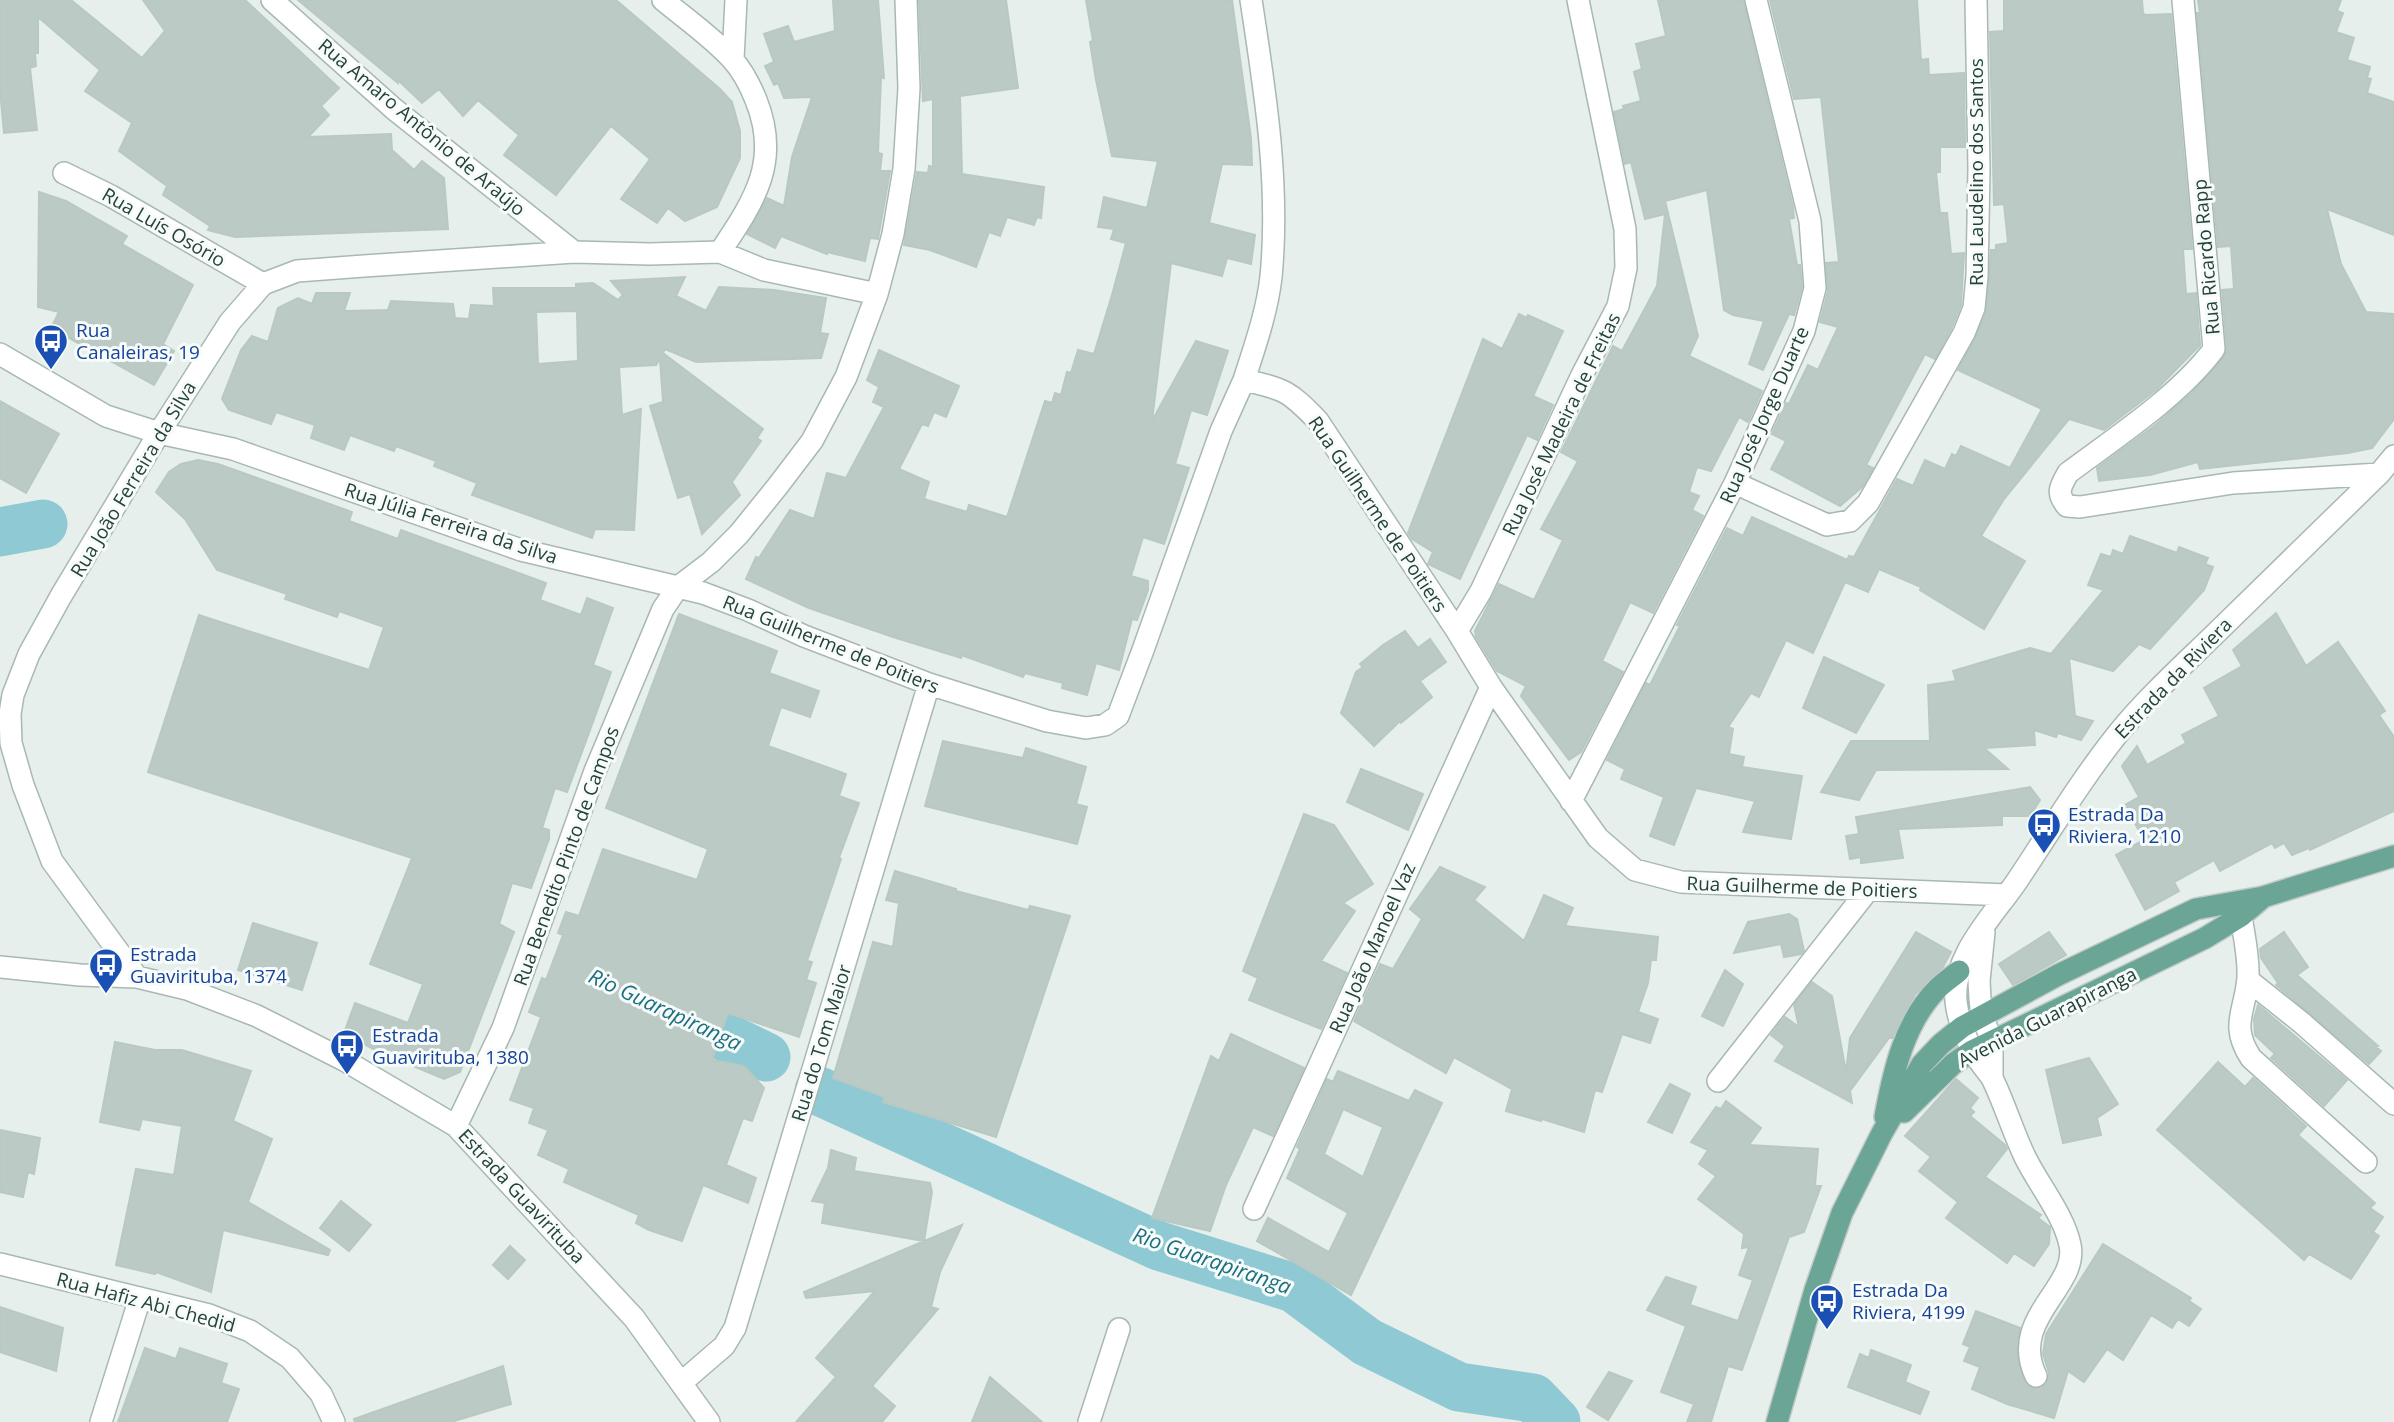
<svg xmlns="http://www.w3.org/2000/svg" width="2394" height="1422" viewBox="0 0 2394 1422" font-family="'Open Sans',sans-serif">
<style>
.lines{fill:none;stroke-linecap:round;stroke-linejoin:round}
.river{stroke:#8ec9d4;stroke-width:49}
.building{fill:#bbcac4;stroke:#b8c9c2;stroke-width:2;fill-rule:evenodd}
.minor-casing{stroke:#a8b8b2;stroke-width:24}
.major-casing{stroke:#c2cac8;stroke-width:24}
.minor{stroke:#fff;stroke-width:21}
.major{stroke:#6aa596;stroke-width:21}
.labels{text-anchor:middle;stroke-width:6;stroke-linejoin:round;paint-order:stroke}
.street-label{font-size:19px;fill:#24423a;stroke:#f7fbf9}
.transit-label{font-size:19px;fill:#164399;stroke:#f7fbf9;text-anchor:start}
.water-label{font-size:21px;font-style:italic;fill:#1c6f80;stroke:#f7fbf9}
</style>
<rect width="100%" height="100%" fill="#e6efeb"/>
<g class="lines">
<path class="river" d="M0,532L43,524
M661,1006L766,1057
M819,1091L1159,1246L1294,1288L1367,1342L1459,1387L1533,1398L1556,1422"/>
</g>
<path class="building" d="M0,0H71L142,58L165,31L143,0H245L339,88L321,106L329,115L308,137L391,134L392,150L414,170L422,161L444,178L448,229L235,237L208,230L210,226L163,195L167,186L119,151L132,123L85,91L100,70L38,17V53H35L36,66L30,68L37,130L4,133L0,90Z
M298,0H616L720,89L732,102L740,131V158L717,207L685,221L668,208L657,223L621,199L650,159L611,126L556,195L504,155L519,135L478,100L463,116L439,89L422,103L398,80V83Z
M833,0H878L884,78L881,77L878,153L882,154L880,171H890L878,239L870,238L865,261L827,252V254L781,236L775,248L747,234L767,198L784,206L792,157L812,97L784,98L778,83L774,85L765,66L774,62L764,34L788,26L794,42L835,31Z
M919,0H1006L1018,88L960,96L962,174L1044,187L1041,218L1037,217L1034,225L1007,217L1000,236L989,232L976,267L930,250L904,245L917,172L928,173L929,166L933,167V99L923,101Z
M1086,0H1232L1251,138L1252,165L1222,164L1209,223L1255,235L1251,264L1227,258L1222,276L1171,263L1152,421L1196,341L1228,351L1207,415L1191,410L1175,464L1189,468L1164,544L1143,537L1131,576L1148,581V590L1137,620L1132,619L1119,670L1096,663L1087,695L1062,688L1063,683L1025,673L1023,677L961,655V658L893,637L809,608L746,579L756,557L759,558L790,510L814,519L827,473L846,478L884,407L873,402L879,387L867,380L879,350L959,386L946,417L934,412L928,426L922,424L899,469L929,482L924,499L967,512L969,505L1007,517L1045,401L1052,403L1055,393L1061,395L1067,372L1071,373L1078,350L1094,354L1112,295L1126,243L1111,239L1114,229L1098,227L1104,197L1147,208L1158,161L1112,156L1096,80L1090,42L1093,41Z
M1658,0H1743L1793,207L1794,218L1789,219L1797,265H1800L1802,287L1794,315L1789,314L1763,370L1749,364L1764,321L1733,315L1724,310L1707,190L1665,201L1698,336L1689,356L1762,391L1748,422L1739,417L1711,471L1697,467L1689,492L1699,496L1692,510L1703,516L1653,613L1630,602L1602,661L1623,672L1581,752L1569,760L1521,696L1526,686L1497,671L1476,637L1475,631L1499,584L1534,600L1563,540L1541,529L1578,461L1561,452L1613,346L1622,351L1657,286L1665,214L1645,219L1631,162L1625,164L1614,112L1624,109L1623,106L1641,101L1634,72L1642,69L1636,44L1666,36Z
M1770,0H1917L1921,60L1928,59L1929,75L1964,73L1965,147H1940V172H1936L1940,213H1947L1951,254L1964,253L1961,305L1952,327L1935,359L1925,354L1866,465L1873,468L1862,487L1840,506L1771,469L1786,441L1772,434L1786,403L1789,404L1808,365L1818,370L1838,327L1820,322L1828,291L1826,263L1839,262L1821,97L1794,99Z
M2004,0H2142L2143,13L2145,15L2171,14L2192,249H2183L2186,294L2196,293L2200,345L2156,390L2104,430L2069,419L2004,499L1981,536L2025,561L1984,629L1920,590L1921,587L1879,569L1868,592L1845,582L1813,653L1786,640L1759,697L1751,693L1728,727L1733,729L1729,754L1744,757L1742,767L1802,776L1791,839L1743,832L1755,801L1696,788L1674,845L1650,836L1664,797L1621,779L1625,769L1607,760L1646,683L1650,685L1680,626L1677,625L1727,528L1743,536L1752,517L1847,560L1849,556L1854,557L1897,479L1913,486L1925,460L1945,469L1952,454L1956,456L1961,446L2010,468L2042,409L1958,370L1975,339L1986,313L1991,250H1996V245L2008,243L2004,204L1994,205L1990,32L2004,31Z
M2198,0H2341L2337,11L2343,13L2336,32L2354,38L2347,60L2370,67L2367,78L2371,79L2367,93L2394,102V235L2327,209L2341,264L2366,312L2394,314V419L2372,448L2348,453L2200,469L2198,462L2150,475L2099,481L2097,468L2154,426L2192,393L2224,357L2227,349L2222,290L2234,289L2231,246L2218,247L2197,13H2200Z
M39,192L66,201L127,236L122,244L193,285L163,344L174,351L154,385L51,328L59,312L38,307Z
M685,277L676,296L706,311L719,287L774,290L826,298L820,333L828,334L821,358L696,362L665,349L663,353L763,429L757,438L761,441L732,482L740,495L702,534L690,494L678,498L650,406L663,402L660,359L656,365L619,367L622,415L641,409L634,530L595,529L592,538L472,495L477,483L434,466L436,461L396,446L394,451L350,435L344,450L311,438L315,425L276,412L271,424L229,410L222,399L241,350L252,336L268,342L278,308L298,298L312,304L316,293H350L344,311L388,310L391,301L453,304L455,318L469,319L471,305L494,306L493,288H576V284L593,283L618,300L623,295L611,281ZM577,311L578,361L538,364L536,312Z
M1519,314L1527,318L1528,315L1563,331L1533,396L1553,405L1537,440L1527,435L1460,579L1428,564L1433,552L1412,539L1408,533L1483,339L1502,349Z
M0,401L59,434L26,493L0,478Z
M198,460L218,464L352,512L349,521L398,539L401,530L546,583L540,600L581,615L587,598L613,608L593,665L611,672L586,741L567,792L555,788L542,828L549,830V839L531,888L512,883L499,924L514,932L460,1072L444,1079L406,1063L404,1066L344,1033L355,1003L408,1023L423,984L370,964L412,858L148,772L199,615L369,670L384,627L339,611L337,617L323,612L285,599L287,594L217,570L185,519L156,492L169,472L181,464Z
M2130,536L2177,553L2179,547L2208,558L2205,564L2213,567L2204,590L2150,649L2139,644L2113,671L2069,658L2075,716L2093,721L2081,740L2058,733L2056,737L2034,730L2035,745L1984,748L2008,769L1876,770L1859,800L1821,792L1851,741H1930L1928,685L1956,681L1953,671L2030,648L2051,654L2104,590L2088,585L2101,554L2111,557L2113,550L2123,554Z
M2276,613L2306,666L2338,642L2385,711L2379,715L2394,737V811L2310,850L2309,848L2292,855L2284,843L2275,848L2272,843L2220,871L2214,860L2174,882L2179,891L2145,910L2116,855L2144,840L2125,805L2139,797L2122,766L2137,746L2147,765L2186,743L2182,735L2219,716L2204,688L2242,666L2233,650Z
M679,614L777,651L769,673L819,691L810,717L781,707L768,746L846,774L839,796L859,803L839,858L841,859L807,961L812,962L806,980L816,983L799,1037L728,1013L712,1060L744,1066L764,1088L752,1121L743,1118L726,1165L756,1178L748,1203L703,1185L682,1241L649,1230L636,1223L639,1215L564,1182L569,1169L538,1155L548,1130L529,1123L534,1108L510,1100L541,1017L529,1012L542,978L546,980L563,935L558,933L566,912L579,916L603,849L697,880L708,849L606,808Z
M1405,631L1418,648L1430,639L1446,662L1420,681L1432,697L1401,723L1400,721L1374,746L1341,713L1356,672L1363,667L1360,664L1383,645Z
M1824,657L1884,685L1856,733L1803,708Z
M943,741L1023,758L1026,748L1086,767L1076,804L1087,807L1077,844L925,806Z
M1361,769L1423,794L1408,830L1347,802Z
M2030,787L2040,800L2030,816H2002V825L1898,829L1903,858L1861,863V857L1850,859L1846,836L1859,834L1856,817Z
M1304,814L1334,825L1373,884L1343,903L1355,911L1321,961L1347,973L1321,1029L1249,1000L1258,978L1243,971Z
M1440,867L1485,887L1474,900L1524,941L1544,895L1573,908L1565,926L1658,937L1656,960H1651L1648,983L1638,1012L1658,1019L1650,1043L1622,1034L1602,1092L1595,1090L1584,1132L1542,1119L1541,1121L1506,1111L1512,1089L1454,1057L1446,1073L1354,1021L1380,964L1393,969L1422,919L1410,909Z
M895,871L956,889V891L1028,910L1030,906L1070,916L996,1137L883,1102L885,1097L833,1078L873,942L893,947L899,903L886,900Z
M1789,914L1797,919L1804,951L1801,954L1784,957L1781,944L1734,953L1748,922Z
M253,923L317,943L302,990L238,970Z
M1916,932L1951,952L1943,967L1915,994L1892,1038H1889L1850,1091L1852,1103L1775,1061L1785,1046L1771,1035L1785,1017L1799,1027L1794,1005L1812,982L1832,996L1846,1072L1850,1038Z
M2049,932L2066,955L2013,985L1999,964Z
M2284,932L2308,967L2297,975L2378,1046L2376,1047L2381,1051L2369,1064L2276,985L2278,983L2261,958L2260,949Z
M1725,970L1743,984L1723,1026L1702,1016Z
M2258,1005L2347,1080L2324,1106L2271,1058L2275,1054L2255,1035L2254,1019Z
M1231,1034L1304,1068L1273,1136L1253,1127L1226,1185L1210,1231L1152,1218L1211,1056L1219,1061Z
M115,1042L155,1050H182L251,1071L233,1121L272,1139L248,1202L330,1250L328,1255L223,1230L211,1292L156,1272L155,1274L116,1265L136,1169L174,1175L182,1126L142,1119L139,1130L100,1122Z
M2089,1058L2118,1104L2097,1118L2101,1135L2063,1143L2046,1070Z
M2218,1062L2245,1087L2253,1078L2306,1126L2298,1135L2375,1203L2370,1208L2383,1217L2373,1232L2379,1236L2351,1279L2309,1254L2304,1260L2157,1130Z
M1338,1071L1409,1101L1415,1090L1442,1103L1351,1295L1257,1241L1268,1218L1329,1252L1348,1213L1287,1178L1300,1149L1297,1147L1327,1079L1333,1082ZM1343,1109L1383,1127L1363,1177L1324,1154Z
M1956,1079L1978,1098L1970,1108L1974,1112L1970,1116L2005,1145L2007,1149L1985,1177L2041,1215L2038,1218L2050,1227L2049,1244L2034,1266L2014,1253L2007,1263L1946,1218L1958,1202L1919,1171L1931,1157L1905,1136Z
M1670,1084L1690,1094L1672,1133L1648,1122Z
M1726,1101L1761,1128L1749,1145L1818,1149L1815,1186H1821L1804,1232L1789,1237L1742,1370L1728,1366L1711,1422H1687L1694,1404L1661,1392L1686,1326L1647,1310L1666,1277L1696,1287L1690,1305L1738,1321L1753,1280L1739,1275L1749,1247L1742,1248L1744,1234L1698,1199L1716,1176L1699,1164L1708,1150L1691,1142L1716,1107L1721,1109Z
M0,1130L40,1138L34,1174L28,1172L23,1197L0,1192Z
M831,1150L856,1158L854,1171L930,1183L932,1192L924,1241L822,1223L825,1203L812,1201L828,1168Z
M341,1201L371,1225L349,1251L320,1228Z
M962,1225L940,1272L931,1307L938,1309L872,1386L895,1406L882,1422H796L836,1377L816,1358L875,1291L806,1298L804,1292Z
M2103,1244L2191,1298L2189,1301L2201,1309L2189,1326L2178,1319L2172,1328L2151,1315L2123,1360L2107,1349L2084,1382L2068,1371L2054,1418L2007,1404L1972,1389L1980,1367L1964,1361L1970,1347L1963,1344L1976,1311L2020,1328L2017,1355L2024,1380L2034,1389L2046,1384L2049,1373L2043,1354L2046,1334Z
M510,1246L525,1260L508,1279L493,1265Z
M0,1307L63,1328L56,1371L0,1352Z
M145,1348L176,1359L180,1348L227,1364L221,1383L239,1389L227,1422H118Z
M1871,1350L1911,1365L1905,1382L1929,1392L1920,1414L1848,1387L1860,1354L1869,1358Z
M503,1366L511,1404L451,1422H355L354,1419Z
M1609,1372L1632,1381L1608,1420L1587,1407Z
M990,1377L1042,1422H972Z"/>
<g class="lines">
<g class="minor-casing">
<path id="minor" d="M272,0L394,109L574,252
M663,0C686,19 712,37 732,59C743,71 750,85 756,100C781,162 754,201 720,252
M2183,0L2214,349C2178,397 2116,437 2068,473C2060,487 2056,493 2067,506L2080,507L2233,483L2379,474
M733,59L736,0
M64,173L111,196L263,284
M0,354L106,416L159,433L233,449L521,550L703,593L748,610L804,636L929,684L1047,721L1086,728L1105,725L1118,716L1143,650L1221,431L1244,380C1285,389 1289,391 1318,421L1457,631L1491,687L1598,838L1635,870L1681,882L2007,895
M1244,380C1255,346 1267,312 1271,277C1280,184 1265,91 1251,0
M1735,483L1827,525L1850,521L1868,503L1964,333L1974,308L1977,276L1979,169L1976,0
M1457,631L1481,591L1582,375L1618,306L1626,268L1625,229L1578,0
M1571,801L1735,483L1804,331L1815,288L1810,221L1756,0
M2241,916C2244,936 2249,957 2248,977C2246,1010 2229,1025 2251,1058L2366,1162
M1984,932L1979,981L1980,999L1982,1016L1992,1041V1078
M0,967L80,975L137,977L187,989L257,1016L344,1060L456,1126L634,1318L709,1422
M137,977L52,861L23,785L11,743L10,714L13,695L29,654L61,596L159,433L230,322L263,284L297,271L364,266L574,252L650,254L720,252L764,270L877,294
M2248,980L2302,1023L2394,1104
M1718,1081L1868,890
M456,1126L503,1028L595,771L663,609L678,587L711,562L739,534L777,487L812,441L846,377L877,294L893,234L904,169L909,88L906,0
M1254,1209L1491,687
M0,1264L209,1315L250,1331L290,1358L321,1394L334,1422
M2036,1376C2008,1319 2079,1287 2070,1245C2064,1215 2038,1184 2025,1157C2013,1132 2005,1105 1993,1080C1990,1074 1984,1068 1980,1062C1968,1045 1958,1022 1956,1001C1952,956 1993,916 2017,881C2051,830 2082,778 2120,731C2148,697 2182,666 2213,636C2268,582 2323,528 2379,474L2394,456
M681,1383L724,1346L735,1328L929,684
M101,1422L140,1298
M1089,1422L1119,1329"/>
</g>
<g class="major-casing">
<path id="major" d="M1904,1112L1953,1064L1972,1051L2205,938L2241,916L2261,899
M1885,1117C1893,1073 1904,1022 1938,988C1944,982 1952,977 1959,971
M1777,1422L1815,1290L1842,1213L1882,1133L1922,1064L1941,1044L1962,1027L2058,975L2196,909L2263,897L2394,856"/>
</g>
<use href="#minor" class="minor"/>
<use href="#major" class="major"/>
</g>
<defs>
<g id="bus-pin" transform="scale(1.75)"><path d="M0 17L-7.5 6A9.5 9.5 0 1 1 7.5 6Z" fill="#1a4fb4" stroke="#f7fbf9"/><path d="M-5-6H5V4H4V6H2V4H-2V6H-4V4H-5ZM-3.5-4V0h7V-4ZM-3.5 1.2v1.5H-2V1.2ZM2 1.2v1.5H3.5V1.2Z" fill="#fff"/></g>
</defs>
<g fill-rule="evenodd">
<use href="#bus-pin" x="51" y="341"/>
<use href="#bus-pin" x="2044" y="825"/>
<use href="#bus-pin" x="106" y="965"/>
<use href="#bus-pin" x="347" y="1046"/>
<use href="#bus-pin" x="1827" y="1301"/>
</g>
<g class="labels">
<g class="street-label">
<text transform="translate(422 127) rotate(40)" y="7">Rua Amaro Antônio de Araújo</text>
<text transform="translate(1976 172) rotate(-90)" y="7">Rua Laudelino dos Santos</text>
<text transform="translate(164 227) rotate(30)" y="7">Rua Luís Osório</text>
<text transform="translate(2206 257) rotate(-95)" y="7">Rua Ricardo Rapp</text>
<text transform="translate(1764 415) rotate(-66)" y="7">Rua José Jorge Duarte</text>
<text transform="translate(1561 424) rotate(-64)" y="7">Rua José Madeira de Freitas</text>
<text transform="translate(133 479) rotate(-59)" y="7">Rua João Ferreira da Silva</text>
<text transform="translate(1378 514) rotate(56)" y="7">Rua Guilherme de Poitiers</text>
<text transform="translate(451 523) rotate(18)" y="7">Rua Júlia Ferreira da Silva</text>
<text transform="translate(831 644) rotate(22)" y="7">Rua Guilherme de Poitiers</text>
<text transform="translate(2173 678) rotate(-46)" y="7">Estrada da Riviera</text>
<text transform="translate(566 856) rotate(-70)" y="7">Rua Benedito Pinto de Campos</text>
<text transform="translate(1802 887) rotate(2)" y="7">Rua Guilherme de Poitiers</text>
<text transform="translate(1372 948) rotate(-66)" y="7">Rua João Manoel Vaz</text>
<text transform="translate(2047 1017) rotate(-27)" y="7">Avenida Guarapiranga</text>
<text transform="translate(821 1043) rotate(-73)" y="7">Rua do Tom Maior</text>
<text transform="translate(522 1196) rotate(47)" y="7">Estrada Guavirituba</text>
<text transform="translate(146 1302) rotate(15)" y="7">Rua Hafiz Abi Chedid</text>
</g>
<g class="transit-label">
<text x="76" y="337">Rua<tspan x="76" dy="22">Canaleiras, 19</tspan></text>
<text x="2068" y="821">Estrada Da<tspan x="2068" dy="22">Riviera, 1210</tspan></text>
<text x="130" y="961">Estrada<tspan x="130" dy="22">Guavirituba, 1374</tspan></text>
<text x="372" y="1042">Estrada<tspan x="372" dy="22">Guavirituba, 1380</tspan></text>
<text x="1852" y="1297">Estrada Da<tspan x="1852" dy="22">Riviera, 4199</tspan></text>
</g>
<g class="water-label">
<text transform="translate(665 1010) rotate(25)" y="7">Rio Guarapiranga</text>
<text transform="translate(1212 1261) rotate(19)" y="7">Rio Guarapiranga</text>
</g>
</g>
</svg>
